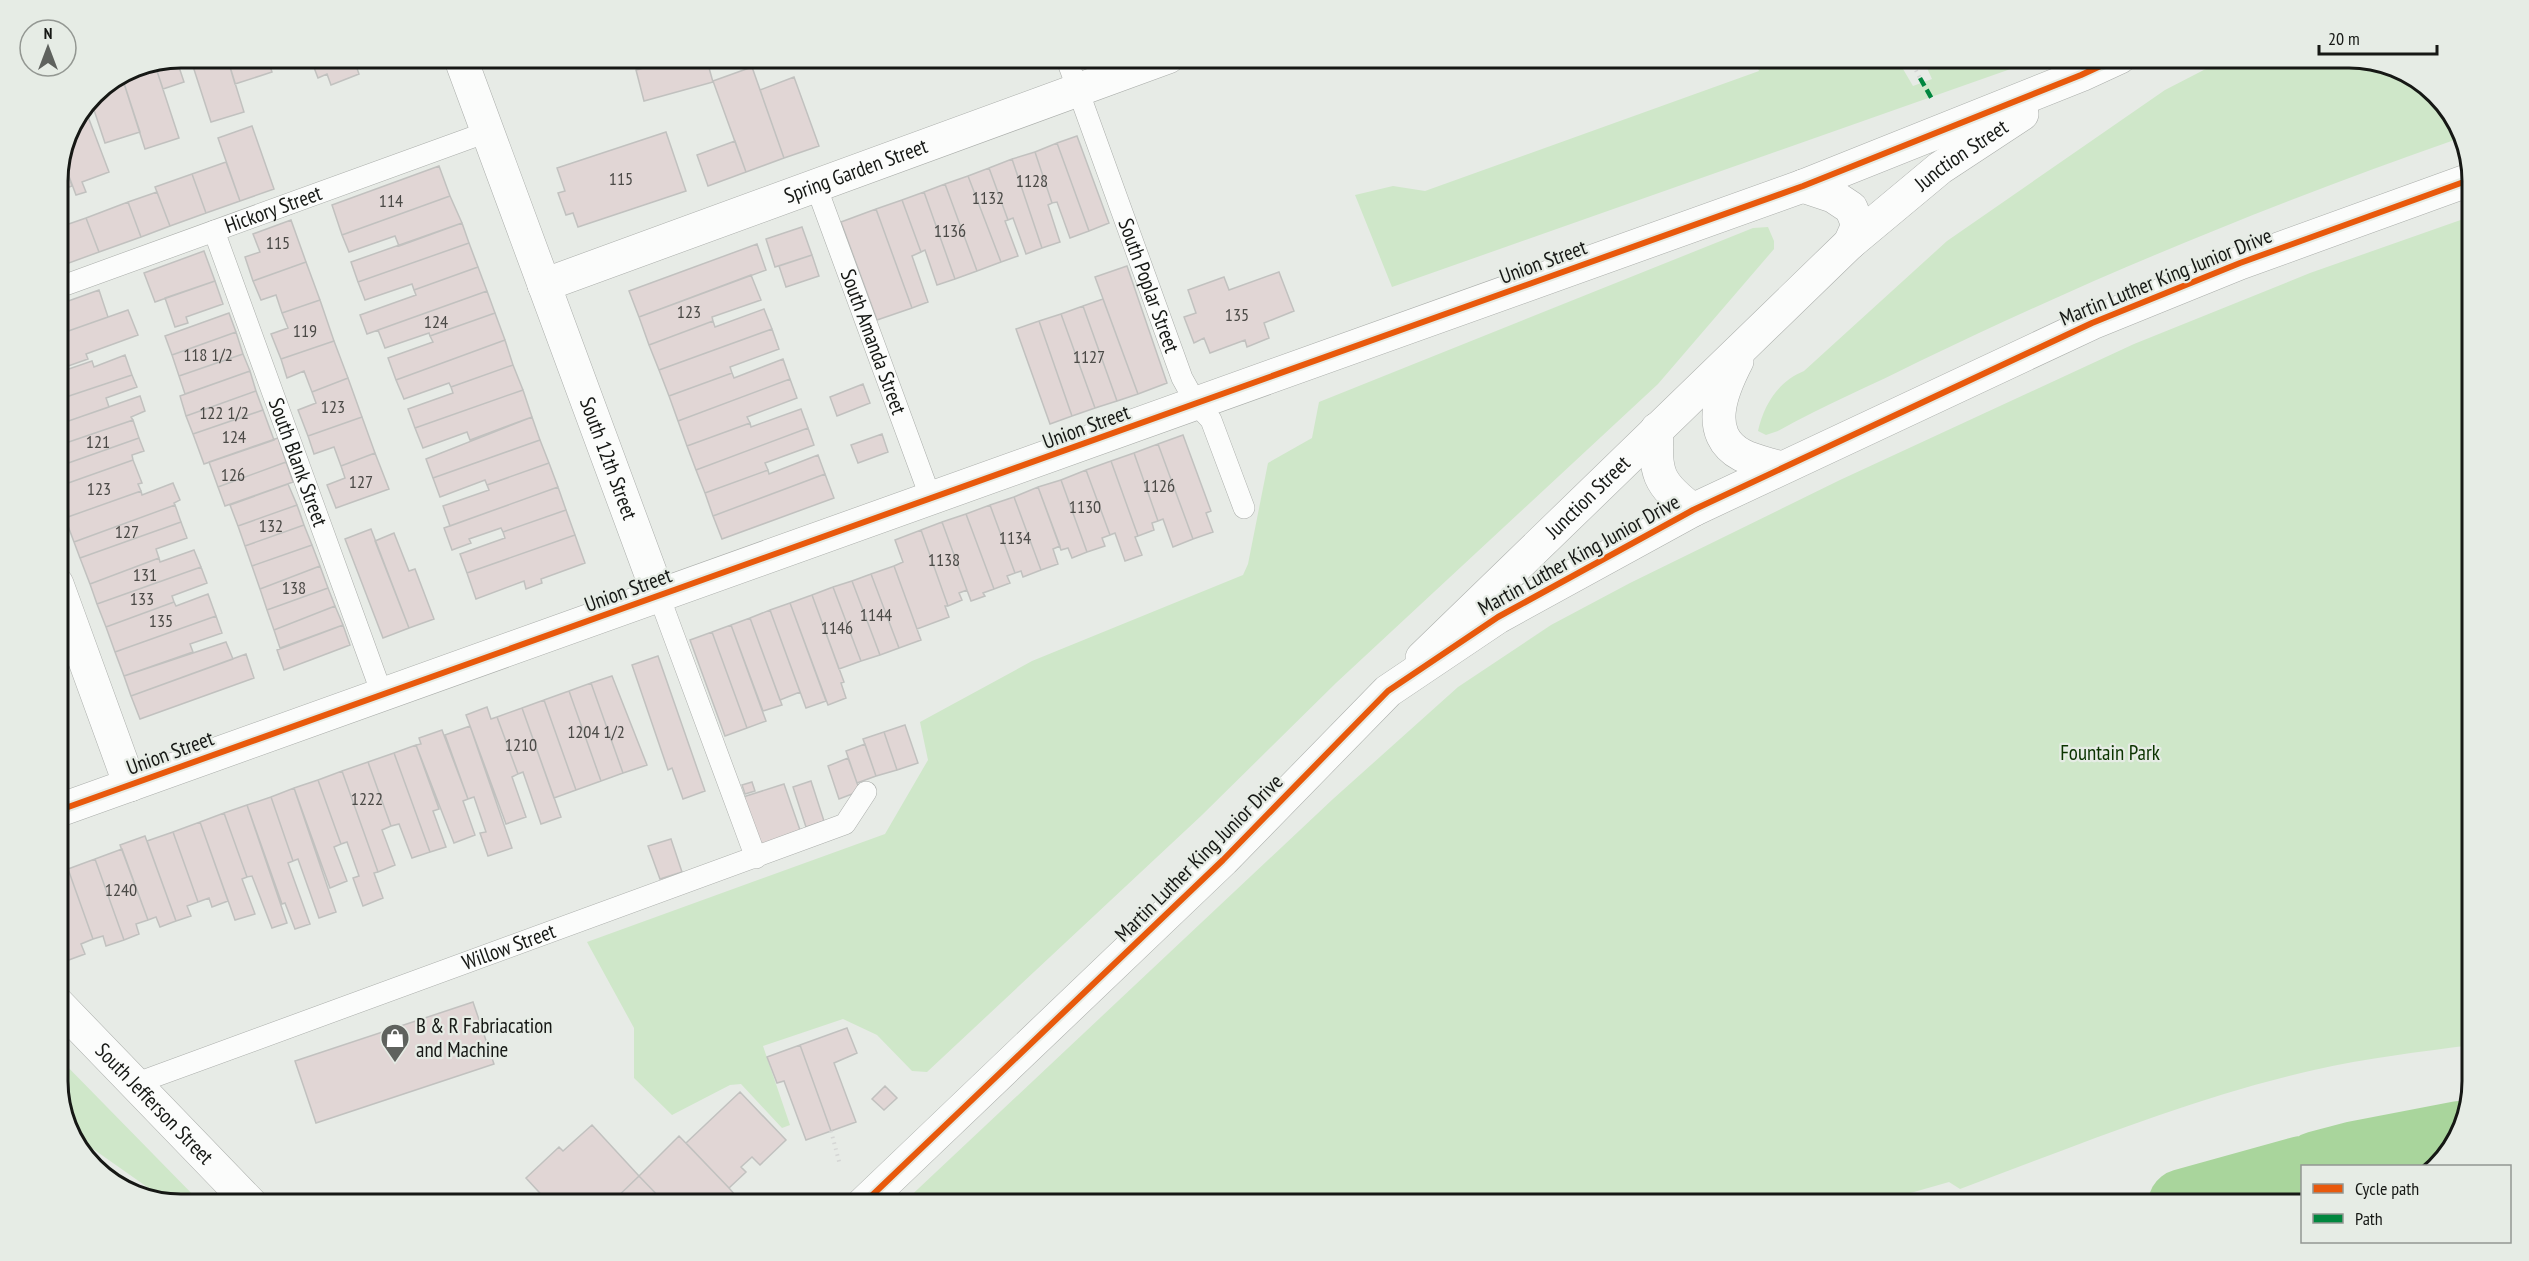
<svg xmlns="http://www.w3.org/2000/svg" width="2529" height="1261" viewBox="0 0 2529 1261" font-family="'PT Sans Narrow',sans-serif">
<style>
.green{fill:#cfe7c9}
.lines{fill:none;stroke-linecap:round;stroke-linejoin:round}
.river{stroke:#a9d59c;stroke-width:70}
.building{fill:#e1d6d5;stroke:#c1c1bf;stroke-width:1.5}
.lane-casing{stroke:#aaadaa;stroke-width:22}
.street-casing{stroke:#aaadaa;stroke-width:34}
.secondary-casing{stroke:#aaadaa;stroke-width:34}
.path{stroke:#d5d6d5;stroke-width:4;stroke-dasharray:1.5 4.5;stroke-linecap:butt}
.lane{stroke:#fbfcfb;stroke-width:21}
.street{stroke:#fbfcfb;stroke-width:33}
.secondary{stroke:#fbfcfb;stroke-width:33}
.quiet{stroke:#00873e;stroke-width:4.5;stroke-dasharray:9 4.5;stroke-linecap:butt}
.cycleway-casing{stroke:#e6ece5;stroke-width:10}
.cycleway{stroke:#e8590c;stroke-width:6}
.labels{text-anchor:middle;stroke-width:4.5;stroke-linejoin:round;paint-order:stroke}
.number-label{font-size:18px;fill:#4b4a47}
.street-label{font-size:21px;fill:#161815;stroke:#e6ece5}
.park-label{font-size:21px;fill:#0b3400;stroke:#e6ece5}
.poi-label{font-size:21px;fill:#161815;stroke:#e6ece5;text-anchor:start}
.rim{fill:none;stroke:#161815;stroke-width:3}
</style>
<rect width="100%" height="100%" fill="#e7ebe6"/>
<path class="green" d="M1753,57H1843L1903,69L1913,86L1932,79L1922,57H2045L1392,287L1355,195L1393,186L1425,191L1759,71Z
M2229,57H2349L2403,70L2451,111L2460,138C2276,202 2096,276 1920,361C1873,385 1824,405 1778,431L1766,435L1758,431C1764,404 1779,381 1804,371L1947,241L2165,90Z
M2472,216V1045C2419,1052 2366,1058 2314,1070C2193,1097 2076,1146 1960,1189L1949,1182L1872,1204H902L1333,799L1458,687L1551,625L1630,583L1840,480L2134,344L2310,273Z
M1768,227L1774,241V249L1658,384L1336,683L1201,816L927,1072L912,1071L877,1035L843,1019L763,1046L790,1125L782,1128L741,1084L730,1085L672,1115L634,1078V1028L587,942L885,834L928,760L920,722L1032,661L1243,575L1248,564L1268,463L1312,438L1319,402L1753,228Z
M57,1056L202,1204L167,1201L86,1144L57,1087Z"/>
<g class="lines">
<path class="river" d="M2317,1166L2355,1156L2459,1136
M2183,1204L2302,1171"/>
</g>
<path class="building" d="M190,57H227L244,112L211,122Z
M227,57H267L272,72L235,84Z
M310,57H353L359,74L331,85L327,74L318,78Z
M684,57H706L713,82L644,101L636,70Z
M176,58L184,82L163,89L154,62Z
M154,62L179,138L145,149L121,74L133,66Z
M752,67L784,158L746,172L713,81Z
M121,74L140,132L105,143L90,98Z
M794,77L819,146L784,158L760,90Z
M84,106L109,172L82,182L86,192L76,195L61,155L67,133Z
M252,126L274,189L240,201L218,138Z
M666,132L686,191L578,227L573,213L566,215L558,193L565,191L557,168Z
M1077,136L1109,223L1089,231L1057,143Z
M735,141L746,172L708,186L697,155Z
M1057,143L1089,231L1070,238L1057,202L1052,203L1035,152Z
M1035,152L1052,203L1048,205L1060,242L1042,248L1012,159Z
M61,155L72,186L57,191V172Z
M1012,159L1042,248L1026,254L1013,218L1008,220L989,168Z
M226,162L240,201L206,213L192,174Z
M439,166L450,196L342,235L332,205Z
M989,168L1008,220L1005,221L1018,256L1001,262L968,176Z
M192,174L206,213L170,226L155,187Z
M968,176L1001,262L977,271L945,184Z
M945,184L977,271L955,279L924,192Z
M157,192L170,226L141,237L128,202Z
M924,192L955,279L937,285L925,250L921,252L902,200Z
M450,196L462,223L399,246L395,236L349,252L342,235Z
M902,200L921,252L912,256L928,302L912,308L876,209Z
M128,202L141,237L99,252L86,218Z
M876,209L912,308L877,320L841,222Z
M86,218L99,252L58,267L57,228Z
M291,220L306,262L253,281L245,257L260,252L253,234Z
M462,223L469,243L358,282L351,262Z
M802,227L812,255L775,267L766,239Z
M469,243L478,267L414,290L412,284L365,300L358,282Z
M757,244L766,270L639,317L629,291Z
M204,251L215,281L155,302L144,273Z
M812,255L819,276L786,287L779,266Z
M306,262L320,300L282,313L276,295L261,300L253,281Z
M1127,266L1167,383L1138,394L1095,277Z
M478,267L487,291L367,334L360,315L416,295L414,290Z
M1279,272L1294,311L1264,323L1269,338L1247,347L1245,340L1210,353L1204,338L1194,343L1184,317L1196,313L1188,290L1224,277L1229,290Z
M751,275L761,300L712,317L713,321L649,345L639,317Z
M215,281L223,304L186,317L188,323L175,327L165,298Z
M99,290L108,317L57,335V305Z
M487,291L495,313L430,336L429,333L385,348L378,330Z
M1103,299L1138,394L1117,401L1083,306Z
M320,300L334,341L281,359L271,334L288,328L282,313Z
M1083,306L1117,401L1095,408L1061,314Z
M764,309L772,329L659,370L649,345L713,321L715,327Z
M128,310L138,335L86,354L88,359L57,370V335Z
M229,313L236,332L172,355L165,336Z
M495,313L505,340L396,380L388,358L433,342L430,336Z
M1061,314L1095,408L1072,416L1039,321Z
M1039,321L1072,416L1050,424L1016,329Z
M772,329L779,349L730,367L732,373L669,396L659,370Z
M236,332L243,354L179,376L172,355Z
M505,340L513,365L451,387L449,383L404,399L396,380Z
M334,341L348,378L312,392L304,371L287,378L281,359Z
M243,354L250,371L185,394L179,376Z
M125,355L132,375L57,400V373L92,361L94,367Z
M783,359L790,379L678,421L669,396L732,373L734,378Z
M513,365L523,390L415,428L408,409L453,393L451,387Z
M250,371L256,391L186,416L180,396Z
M132,375L137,387L106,398L109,407L57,425V400Z
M348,378L362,417L308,436L298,410L316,403L312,392Z
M790,379L797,398L747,417L750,423L687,446L678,421Z
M863,384L870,403L837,416L830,397Z
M523,390L532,417L470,440L467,432L423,448L415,428Z
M256,391L263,410L193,434L186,416Z
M140,396L145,411L131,417L133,420L57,446V425Z
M801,409L808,428L696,470L687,446L750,423L751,427Z
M263,410L274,440L204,464L193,434Z
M362,417L375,453L341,466L334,447L314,454L308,436Z
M532,417L540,440L433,478L426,459Z
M133,420L139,438L57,467V446Z
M808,428L814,445L765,463L768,470L705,493L696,470Z
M882,434L888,452L858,463L851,445Z
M1183,435L1211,511L1206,513L1213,532L1193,539L1158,444Z
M139,438L144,451L132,455L133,460L57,487V467Z
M278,438L286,462L218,487L209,462Z
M540,440L549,463L487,485L485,480L440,497L433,478Z
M1158,444L1193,539L1173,547L1163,519L1158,521L1134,453Z
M375,453L389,489L336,508L327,485L345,478L341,466Z
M1134,453L1158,521L1152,523L1154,530L1138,536L1111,461Z
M818,455L825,474L713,516L705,493L768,470L769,474Z
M133,460L142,483L138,484L141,491L65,518L57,497V487Z
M1111,461L1138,536L1135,537L1142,555L1125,561L1115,533L1110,535L1086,470Z
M286,462L293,482L225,506L218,487Z
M549,463L558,487L450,526L443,506L489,490L487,485Z
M1086,470L1110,535L1102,538L1105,546L1087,552L1061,480Z
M825,474L834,498L722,539L713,516Z
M1061,480L1087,552L1072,558L1068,548L1061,550L1038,487Z
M173,483L180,500L174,503L175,505L74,542L65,518L141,491L142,495Z
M288,484L297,505L238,526L230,505Z
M558,487L566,510L503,532L501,528L469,539L471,543L452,550L444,528Z
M1038,487L1060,546L1053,549L1058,564L1041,570L1014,497Z
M1014,497L1041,570L1023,577L1021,571L1015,573L990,505Z
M175,505L181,522L80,558L74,542Z
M297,505L304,525L245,546L238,526Z
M990,505L1015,573L1007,576L1010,583L994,589L966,514Z
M566,510L575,535L467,573L460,554L505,538L503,532Z
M966,514L994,589L983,593L985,596L971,601L942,522Z
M181,522L187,538L156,549L159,558L90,584L80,558Z
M942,522L967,590L959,593L962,600L948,606L921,530Z
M304,525L312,545L252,566L245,546Z
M371,529L409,628L383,638L345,539Z
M921,530L948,606H945L949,617L917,629L894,566L903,562L895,540Z
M394,533L409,571L415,569L434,619L409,628L375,541Z
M575,535L585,563L541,579L542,583L526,589L524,581L476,599L467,573Z
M312,545L320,566L260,589L252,566Z
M194,550L201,567L97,604L90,584L159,558L160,562Z
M320,566L328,588L267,610L260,589Z
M894,566L921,640L899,648L871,574Z
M201,567L207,583L172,596L174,602L106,627L97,604Z
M871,574L899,648L880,655L852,581Z
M852,581L880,655L861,661L833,587Z
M833,587L861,661L839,669L812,595Z
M328,588L335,606L274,630L267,610Z
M208,594L216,616L115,652L106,627L174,602L176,606Z
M812,595L844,682L841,683L846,698L828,705L790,603Z
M790,603L826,701L806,708L770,610Z
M335,606L343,625L280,648L274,630Z
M770,610L800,692L780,700L750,618Z
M216,616L222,633L190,644L193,652L124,676L115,652Z
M750,618L782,705L763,711L731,625Z
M343,625L350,645L284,670L277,650Z
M731,625L766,721L747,728L712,632Z
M712,632L747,728L725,736L690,640Z
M226,642L233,659L131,696L124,676Z
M246,654L254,678L140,719L131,696Z
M658,656L705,791L683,799L672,768L668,770L632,665Z
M612,676L647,765L623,773L591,683Z
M591,683L623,773L601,781L569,691Z
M569,691L601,781L576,790L544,700Z
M544,700L576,790L554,798L522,708Z
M487,707L491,719L497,717L518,774L512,777L526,817L506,824L466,715Z
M522,708L561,817L541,824L523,772L518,774L497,717Z
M905,725L918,763L897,770L884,732Z
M470,726L512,848L488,856L480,833L486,832L474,797L468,799L445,735Z
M442,730L468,799L463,801L475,835L454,843L416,745L421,744L419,738Z
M884,732L897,770L876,776L863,739Z
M865,744L876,776L857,783L846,751Z
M416,745L439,809L433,811L446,847L430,852L394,753Z
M394,753L430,852L412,858L399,824L391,826L368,762Z
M848,758L860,791L839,799L828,766Z
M368,762L391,826L382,830L395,865L378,872L342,771Z
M342,771L378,872L374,873L383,898L363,906L353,878L359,876L347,842L341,844L318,780Z
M318,780L341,844L334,847L347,881L330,888L294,788Z
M811,781L824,821L806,827L793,787Z
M752,782L755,791L745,794L742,785Z
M784,784L800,830L760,845L743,797Z
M294,788L336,912L319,918L298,859L293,861L271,797Z
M271,797L293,861L288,863L310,924L295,929L285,903L282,904L247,805Z
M247,805L287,923L272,928L252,876L247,877L224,813Z
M224,813L247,877L242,879L255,914L235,920L200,822Z
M200,822L228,901L212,907L209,898L198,902L173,832Z
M173,832L198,902L187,906L191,916L176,921L147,841Z
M145,836L176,921L160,927L156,917L148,920L120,845Z
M671,839L682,872L660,879L648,846Z
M122,849L148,920L136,924L139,934L124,940L95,859Z
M95,859L124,940L106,946L103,936L93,939L68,869Z
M68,869L93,939L81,944L85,954L66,961L57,937V873Z
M473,1002L494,1064L316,1123L295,1061Z
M847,1028L857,1053L834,1063L856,1122L831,1131L800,1045Z
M800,1045L831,1131L806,1140L784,1081L777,1083L767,1057Z
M885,1086L897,1098L884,1110L872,1099Z
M740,1092L786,1140L760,1165L752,1157L741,1167L746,1172L729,1188L686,1143Z
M592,1125L639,1176L610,1204H550L526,1178L559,1147L563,1151Z
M679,1136L729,1188L743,1204H666L639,1176Z
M639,1176L666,1204H615L613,1201Z"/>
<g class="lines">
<g class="lane-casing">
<g id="lane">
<path id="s1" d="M1066,57L1182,378L1197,405L1211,420L1244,508"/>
<path id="s2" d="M816,186L931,499"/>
<path id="s3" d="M214,231L382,694"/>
<path id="s4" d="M57,288L487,132"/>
<path d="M659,596L756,858"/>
<path id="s5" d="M137,1083L845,824L866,792"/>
</g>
</g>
<g class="street-casing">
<g id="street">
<path id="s6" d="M460,57L659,596"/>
<path id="s7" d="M1850,243L1940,168L2022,114"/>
<path id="s8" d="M544,285L1168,57"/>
<path d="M1737,361C1722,390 1703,434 1742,455C1753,461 1769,464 1781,468"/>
<path d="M1657,429C1655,474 1657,483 1693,510"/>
<path d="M57,584L130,785"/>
<path id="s9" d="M1422,658L1850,243L1858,225L1851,208L1833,196L1803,186"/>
<path d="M57,811L1803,186L2081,75L2120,57"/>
<path id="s10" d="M57,1003L251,1204"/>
</g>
</g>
<g class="secondary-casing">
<path id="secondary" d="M863,1204L1223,860L1388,691L1498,617L1693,510L2092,323L2240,263L2472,179"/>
</g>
<path class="path" d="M1892,57L1911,61L1920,78
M831,1131L840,1165"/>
<use href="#lane" class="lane"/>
<use href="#street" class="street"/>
<use href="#secondary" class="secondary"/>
<path class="quiet" d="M1920,78L1932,99"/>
<g class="cycleway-casing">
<path id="cycleway" d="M57,811L1803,186L2081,75L2120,57
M863,1204L1223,860L1388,691L1498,617L1693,510L2092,323L2240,263L2472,179"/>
</g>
<use href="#cycleway" class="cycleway"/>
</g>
<defs>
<g id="shop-pin" transform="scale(1.5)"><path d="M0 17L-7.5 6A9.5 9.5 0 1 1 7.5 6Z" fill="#5f625e" stroke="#e6ece5"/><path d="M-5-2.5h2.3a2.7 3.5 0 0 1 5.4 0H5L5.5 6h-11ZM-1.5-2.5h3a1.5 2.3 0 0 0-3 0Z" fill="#fff"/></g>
</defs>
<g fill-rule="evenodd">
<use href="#shop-pin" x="395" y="1038"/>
</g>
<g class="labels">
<g class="number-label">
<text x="621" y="185">115</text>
<text x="1032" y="187">1128</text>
<text x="988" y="204">1132</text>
<text x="391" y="207">114</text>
<text x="950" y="237">1136</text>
<text x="278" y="249">115</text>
<text x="689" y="318">123</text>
<text x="1237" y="321">135</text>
<text x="436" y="328">124</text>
<text x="305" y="337">119</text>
<text x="208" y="361">118 1/2</text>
<text x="1089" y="363">1127</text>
<text x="333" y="413">123</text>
<text x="224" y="419">122 1/2</text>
<text x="234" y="443">124</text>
<text x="98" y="448">121</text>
<text x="233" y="481">126</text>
<text x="361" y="488">127</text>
<text x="1159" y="492">1126</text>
<text x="99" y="495">123</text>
<text x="1085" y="513">1130</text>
<text x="271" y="532">132</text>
<text x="127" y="538">127</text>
<text x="1015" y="544">1134</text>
<text x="944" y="566">1138</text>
<text x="145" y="581">131</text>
<text x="294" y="594">138</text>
<text x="142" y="605">133</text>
<text x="876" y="621">1144</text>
<text x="161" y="627">135</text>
<text x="837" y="634">1146</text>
<text x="596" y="738">1204 1/2</text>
<text x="521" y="751">1210</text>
<text x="367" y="805">1222</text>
<text x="121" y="896">1240</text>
</g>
<g class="street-label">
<text dy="7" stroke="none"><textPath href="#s7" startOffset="142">Junction Street</textPath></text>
<text dy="7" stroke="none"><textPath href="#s8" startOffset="332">Spring Garden Street</textPath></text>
<text dy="7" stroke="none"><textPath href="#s4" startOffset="230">Hickory Street</textPath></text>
<text transform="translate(1543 262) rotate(-20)" y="7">Union Street</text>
<text transform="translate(2166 277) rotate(-22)" y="7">Martin Luther King Junior Drive</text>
<text dy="7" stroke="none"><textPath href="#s1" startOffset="243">South Poplar Street</textPath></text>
<text dy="7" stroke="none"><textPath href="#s2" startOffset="166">South Amanda Street</textPath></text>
<text transform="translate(1086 427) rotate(-20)" y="7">Union Street</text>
<text dy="7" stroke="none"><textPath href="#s6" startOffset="428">South 12th Street</textPath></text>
<text dy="7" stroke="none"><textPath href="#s3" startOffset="246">South Blank Street</textPath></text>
<text dy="7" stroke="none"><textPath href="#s9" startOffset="231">Junction Street</textPath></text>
<text transform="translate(1579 555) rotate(-29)" y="7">Martin Luther King Junior Drive</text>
<text transform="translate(628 590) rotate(-20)" y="7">Union Street</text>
<text transform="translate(170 753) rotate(-20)" y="7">Union Street</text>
<text transform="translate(1199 858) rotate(-45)" y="7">Martin Luther King Junior Drive</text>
<text dy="7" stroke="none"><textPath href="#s5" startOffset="396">Willow Street</textPath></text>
<text dy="7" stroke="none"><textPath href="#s10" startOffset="140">South Jefferson Street</textPath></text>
</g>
<g class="park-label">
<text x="2110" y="760">Fountain Park</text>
</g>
<g class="poi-label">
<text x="416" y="1033">B &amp; R Fabriacation<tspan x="416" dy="24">and Machine</tspan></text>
</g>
</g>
<path d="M0 0H2529V1261H0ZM181 68H2349A113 113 0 0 1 2462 181V1081A113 113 0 0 1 2349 1194H181A113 113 0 0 1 68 1081V181A113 113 0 0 1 181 68Z" fill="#e6ece5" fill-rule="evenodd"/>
<path class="rim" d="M181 68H2349A113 113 0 0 1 2462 181V1081A113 113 0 0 1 2349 1194H181A113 113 0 0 1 68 1081V181A113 113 0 0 1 181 68Z"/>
<rect x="2301" y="1165" width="210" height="78" fill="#e6ece5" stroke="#939792" stroke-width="1.5"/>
<rect x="2313" y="1184" width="30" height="9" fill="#e8590c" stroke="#939792" stroke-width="1.5"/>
<text x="2355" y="1195" font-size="18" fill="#161815">Cycle path</text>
<rect x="2313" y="1214" width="30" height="9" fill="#00873e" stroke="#939792" stroke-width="1.5"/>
<text x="2355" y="1225" font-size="18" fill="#161815">Path</text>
<g transform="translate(48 48)"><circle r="28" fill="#e6ece5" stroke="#939792" stroke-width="1.5"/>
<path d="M0-4.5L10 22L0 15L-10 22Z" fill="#5f625e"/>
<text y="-9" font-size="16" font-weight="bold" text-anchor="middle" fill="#161815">N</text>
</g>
<path d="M2319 45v9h118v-9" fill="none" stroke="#161815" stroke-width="3"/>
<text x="2328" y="45" font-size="18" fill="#161815" stroke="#e6ece5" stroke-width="4.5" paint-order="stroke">20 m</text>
</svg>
